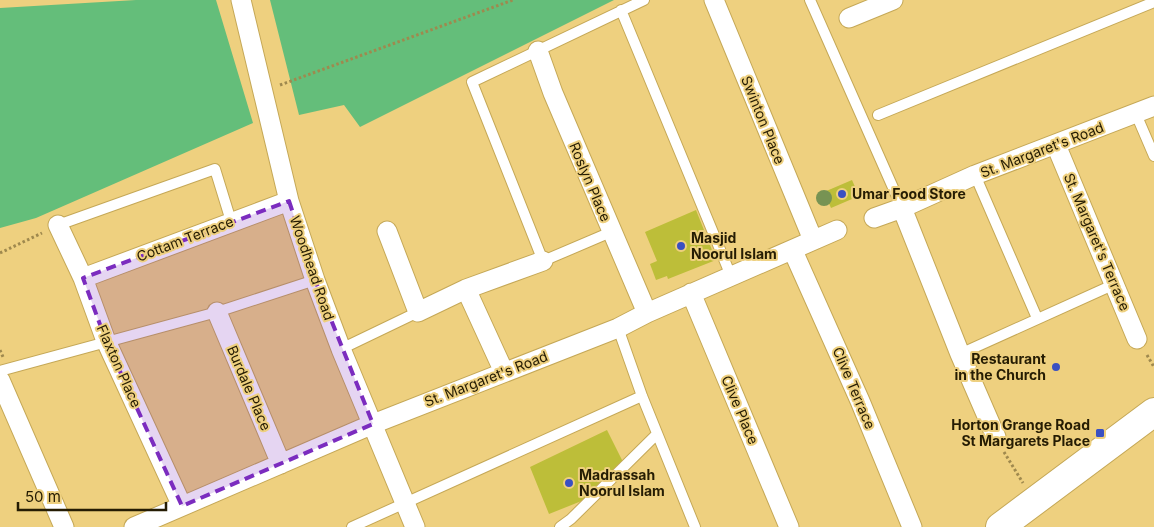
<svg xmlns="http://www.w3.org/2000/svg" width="1154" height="527" viewBox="0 0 1154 527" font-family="Inter,sans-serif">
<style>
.green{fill:#64be7a}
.building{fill:#bdbe39}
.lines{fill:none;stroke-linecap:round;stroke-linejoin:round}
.lane-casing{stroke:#c5a857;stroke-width:12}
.street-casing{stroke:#c5a857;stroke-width:21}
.primary-casing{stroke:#c5a857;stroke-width:30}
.path{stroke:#9f894e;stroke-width:3;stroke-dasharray:2.5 2.5;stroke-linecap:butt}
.lane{stroke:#fff;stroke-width:10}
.street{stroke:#fff;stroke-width:19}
.primary{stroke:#fff;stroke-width:28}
.tree{fill:#779353}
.marked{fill:#7b2cbf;fill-opacity:0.2;stroke:#7b2cbf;stroke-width:4;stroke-dasharray:10 6;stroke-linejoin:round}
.poi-dot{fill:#3a50c2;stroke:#eed07f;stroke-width:2}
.labels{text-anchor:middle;stroke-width:4;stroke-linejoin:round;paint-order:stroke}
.street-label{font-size:14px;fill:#251c03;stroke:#eed07f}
.poi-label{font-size:14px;font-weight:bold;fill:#251c03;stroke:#eed07f;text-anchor:start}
</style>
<rect width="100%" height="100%" fill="#eed07f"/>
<path class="green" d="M136,0H216L253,123L36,218L0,228V8Z
M270,0H614L360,127L344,105L299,115Z"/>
<path class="building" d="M852,180L859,196L831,208L824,192Z
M696,210L716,260L668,279L667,276L656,280L650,264L657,261L645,232Z
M607,430L623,462L584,500L549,514L530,467Z"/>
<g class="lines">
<g class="lane-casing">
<path id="lane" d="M810,0L902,208
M621,10L731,276
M1136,114L1154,156
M878,115L1154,2
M975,175L1037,318
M58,225L215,169L231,221
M611,232L543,261L472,82L644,0
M618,328L642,396L695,527
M341,349L418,312
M960,354L1115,284
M0,371L217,312L315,280
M352,527L642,396
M560,527L571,519L657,434"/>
</g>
<g class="street-casing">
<path id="street" d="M241,0L289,201L315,280L341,349L415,527
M714,0L813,240
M849,18L893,0
M538,51L553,93L647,313
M1056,145L1137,339
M902,208L960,354L996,437
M874,218L902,208L975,175L1154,106
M58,225L83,278L106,341L182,506
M387,231L418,312L466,289L543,261
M793,251L860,401L912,527
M83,278L289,201
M466,289L504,372
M691,293L789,527
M217,312L281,464
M0,380L64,527
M134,527L373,424L618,328L647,313L837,230"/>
</g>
<g class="primary-casing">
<path id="primary" d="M1000,527L1154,412"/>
</g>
<path class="path" d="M280,85L513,0
M0,253L42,233
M0,350L3,357
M1147,355L1154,367
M1004,452L1023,483"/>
<use href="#lane" class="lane"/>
<use href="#street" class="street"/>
<use href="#primary" class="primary"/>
</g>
<circle class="tree" cx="824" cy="198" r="8"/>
<path class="marked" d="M289,201L315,280L373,424L182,506L106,341L83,278Z"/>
<g class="poi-dot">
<circle cx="842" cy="194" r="5"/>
<circle cx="681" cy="246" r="5"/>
<circle cx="1056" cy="367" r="5"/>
<rect x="1095" y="428" width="10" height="10" rx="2.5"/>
<circle cx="569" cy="483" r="5"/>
</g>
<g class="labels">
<g class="street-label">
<text transform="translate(763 120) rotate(68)" y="5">Swinton Place</text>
<text transform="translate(1042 150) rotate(-21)" y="5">St. Margaret's Road</text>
<text transform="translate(590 182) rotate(67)" y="5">Roslyn Place</text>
<text transform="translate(185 239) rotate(-21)" y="5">Cottam Terrace</text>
<text transform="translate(1097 242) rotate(67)" y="5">St. Margaret's Terrace</text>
<text transform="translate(312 268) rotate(71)" y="5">Woodhead Road</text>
<text transform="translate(119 366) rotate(66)" y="5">Flaxton Place</text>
<text transform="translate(486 379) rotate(-21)" y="5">St. Margaret's Road</text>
<text transform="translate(249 388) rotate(67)" y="5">Burdale Place</text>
<text transform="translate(854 388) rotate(67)" y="5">Clive Terrace</text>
<text transform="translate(740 410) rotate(67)" y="5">Clive Place</text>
</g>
<g class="poi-label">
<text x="852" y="199">Umar Food Store</text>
<text x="691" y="243">Masjid<tspan x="691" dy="16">Noorul Islam</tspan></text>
<text x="1046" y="364" text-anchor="end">Restaurant<tspan x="1046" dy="16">in the Church</tspan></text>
<text x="1090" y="430" text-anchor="end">Horton Grange Road<tspan x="1090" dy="16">St Margarets Place</tspan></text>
<text x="579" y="480">Madrassah<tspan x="579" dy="16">Noorul Islam</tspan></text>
</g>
</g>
<path d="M18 502v8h148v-8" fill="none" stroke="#251c03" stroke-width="2.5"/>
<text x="25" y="502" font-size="15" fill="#251c03" stroke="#eed07f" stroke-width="4" paint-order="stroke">50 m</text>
</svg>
